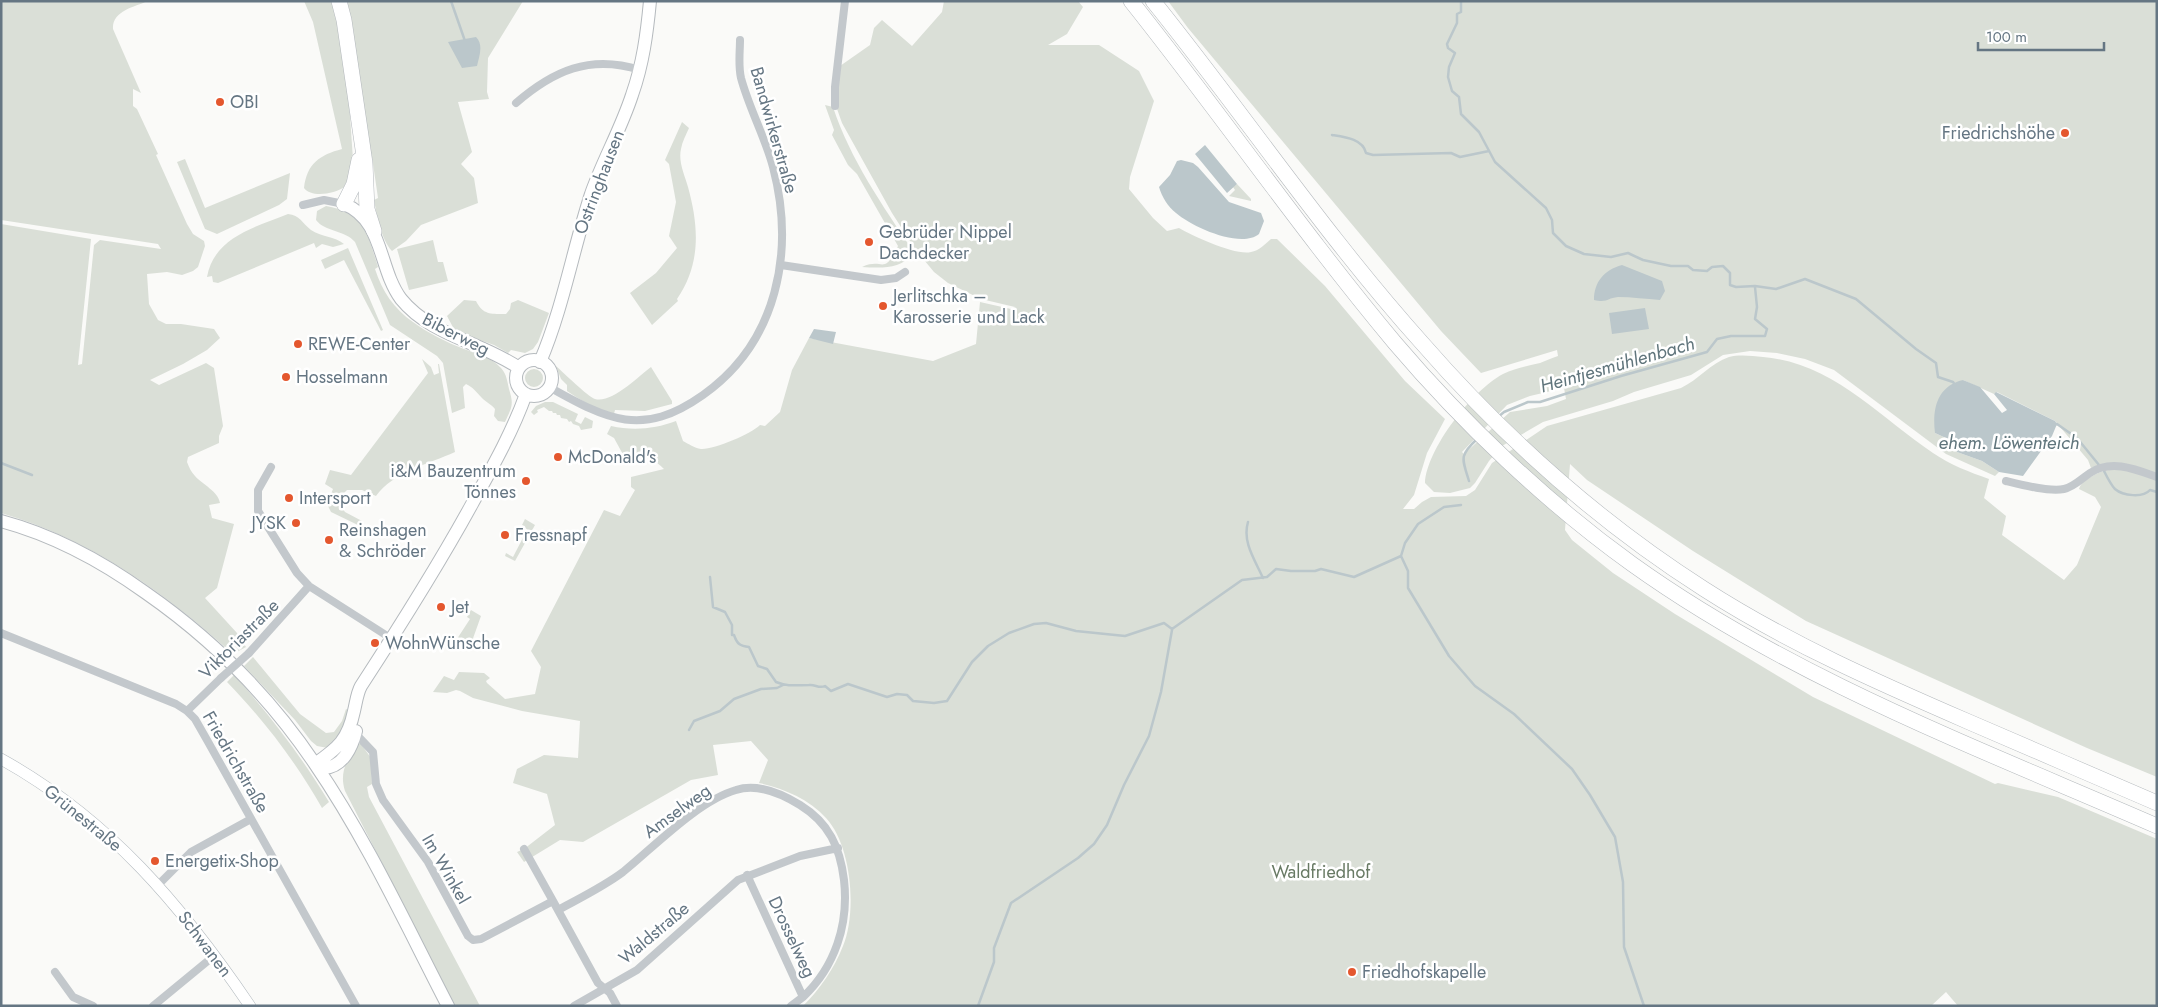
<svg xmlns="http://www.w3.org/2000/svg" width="2158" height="1007" viewBox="0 0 2158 1007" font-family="Jost,sans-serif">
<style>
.green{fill:#dadfd7;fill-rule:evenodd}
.water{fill:#bbc7cb}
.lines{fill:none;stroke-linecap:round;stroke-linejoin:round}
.stream{stroke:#bbc7cb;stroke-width:2.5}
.secondary-casing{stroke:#b3babf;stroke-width:12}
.primary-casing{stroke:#b5babe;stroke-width:14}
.highway-casing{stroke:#b4b9bd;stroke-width:16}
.street{stroke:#c3c8cc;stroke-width:8}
.secondary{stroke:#fff;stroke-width:11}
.primary{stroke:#fff;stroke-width:12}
.highway{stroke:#fff;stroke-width:15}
.street-bridge{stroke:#c3c8cc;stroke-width:8}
.poi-dot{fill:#e4572e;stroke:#fff;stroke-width:2}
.labels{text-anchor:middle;stroke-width:5;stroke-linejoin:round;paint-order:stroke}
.poi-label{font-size:18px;fill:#657683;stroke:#fff;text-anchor:start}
.street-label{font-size:18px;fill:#657683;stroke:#fff}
.park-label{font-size:18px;fill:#687a64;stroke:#fff}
.water-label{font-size:19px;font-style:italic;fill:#60757c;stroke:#fff}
</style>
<rect width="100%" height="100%" fill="#fafaf8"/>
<path class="green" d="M1,1H148C134,7 112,11 113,29L141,93L133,89V106L137,109L158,154L156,155L187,224L193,234L204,241L205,246L198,267L193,271L182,275L167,272L147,274L149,304L158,320L166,324H181L214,329L220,338L207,350L183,364L150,380L159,385L206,363L214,368L223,426L219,436V443L188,457L187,462C189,467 191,472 195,476C203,485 218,491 220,503L209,505L212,518L234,524L217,588L205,598L237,633L246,647L233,654C165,593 91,539 1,513V224L91,239L78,365L82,364L94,245L100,240L161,249L158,244L1,220Z
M304,1H333L335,7L349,101L353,160L352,170L344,187C335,194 311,198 304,188C307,163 320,155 342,149L313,22Z
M347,1H523L488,58L487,92L489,99L458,102L472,152L461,164L474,178L478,203L421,225L406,241L392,251C381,239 377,216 374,200L378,198L372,157L368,143Z
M944,1H1078L1083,7L1067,34L1048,45H1099L1139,71L1154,101L1130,177L1129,189L1153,218L1167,231L1179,228C1193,236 1236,256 1251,252C1259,251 1265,244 1271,239H1277L1325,286L1405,381L1445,419L1427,453L1414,495L1403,509H1414L1422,502L1431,497L1466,496L1475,490L1492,463L1547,426L1681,388C1698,380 1711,363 1729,357C1740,354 1752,356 1763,357C1833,363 1878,416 1933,453C1951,465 1969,472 1989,479L1984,498L2006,516L2002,535L2064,580L2077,565L2101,507L2095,497L2079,489C2081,483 2084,481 2089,478C2113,462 2132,472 2157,479V777L2087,748L1806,621L1693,551L1587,480L1570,464L1565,530L1572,540L1613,573L1675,614L1813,697L1995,784L1998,783L2058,797L2157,839V1006H1958L1946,992L1931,1006H803C820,989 834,969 843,946C857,912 852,846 826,818C809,799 783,788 759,783L768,760L751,741L713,745L718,775L691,780L583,842L560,840L524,862L517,852L524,849L555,825L547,794L513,783L517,769L544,755L578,758L580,721L522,711L473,698L460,691L456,690L447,693L433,692L444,676L454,680L459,672L484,673L490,678L486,681L487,683L505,699L535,694L541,667L531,651L604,510L620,516L635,490L631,487V477L664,469C655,460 643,452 629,456L626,460L614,438L607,434L611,426C633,431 655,429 676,421L683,441C689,444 694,448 701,449C713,450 751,434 760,425L765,426L780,412L792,370L809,338L933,361L976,344L980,302L1011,309L1015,307L981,299L948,283L934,272L915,249L892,213L842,123L836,106L840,66L870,45L874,28L882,20L912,46L942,12Z
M1168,1H2157V474C2128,463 2121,462 2091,468L2088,460L2055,421L1997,392L1994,394L1963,380L1935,433L1948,439L1957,452L1982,461L1999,472L1995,476L1946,454L1834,370L1805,359L1777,353L1750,351L1723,355L1691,375L1634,392L1613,401L1543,422L1502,446L1489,461L1475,483L1470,488L1450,493L1434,492L1425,483C1427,448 1473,390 1503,374C1515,368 1528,366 1540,363C1546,361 1551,358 1558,356L1557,350L1481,373L1441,331L1188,28ZM1564,388L1566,399L1547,406L1510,412L1464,454L1462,452L1507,405L1530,396Z
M825,105L833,107C850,159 883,206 913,251C904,270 881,268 862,267C884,257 883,277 898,246L857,174L848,165L832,135L834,130Z
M682,122L689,128C686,135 682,142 681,149C678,162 685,176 688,187C699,227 701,264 677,299L678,301L652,325L630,293L656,273L677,248L669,236L676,202L669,164L665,160Z
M185,159L205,208L290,173L287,199L279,205L217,234L205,229L177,162Z
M1237,184L1251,199V201L1229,196L1235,190L1233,187Z
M326,206C365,213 368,235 378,267L375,269C382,291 394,309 413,322C428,333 446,342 464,349C477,354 491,357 501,368C507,375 507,381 509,389C514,405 512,407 505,422L498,421L494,416L495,409C491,404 486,402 482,398C476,392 474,388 466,384L463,387L465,408L452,413L443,363L437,356L390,325L355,242C345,230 325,232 316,220L317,211Z
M288,214C300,215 302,223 311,230C321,237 335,236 344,244L333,247L322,244L316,248L314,243L218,283L213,282L212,276L207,277C214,237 256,227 288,214Z
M433,240L438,262H443L448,281L409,290L397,249Z
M348,248L383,330L381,331L344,260L325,269L321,260Z
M464,300L476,301C483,315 491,314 506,314L510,309L511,303L518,300L549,313L538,342L533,349L525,353L511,350L508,353L494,345L455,331L447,316Z
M422,359L431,367L434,375L439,373L438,364H439L455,452C429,464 393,472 376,496L362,490H347L341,496L340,505L345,512L362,521L360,526L331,512L327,504L333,489L325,484L330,470L351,475L428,373Z
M556,366C564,373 587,396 595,399C611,404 639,376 651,367L672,401V404L645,411L615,410L614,414C596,410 582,401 567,391V385L561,379Z
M525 378a9 9 0 1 1 18 0a9 9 0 1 1-18 0Z
M545,402H553L578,414L575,421L581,424L585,417L593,421L592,428L581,430L579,426L573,424L571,421L569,422L567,419L561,418L560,415H557L556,413H553L552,411H549L544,407L537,410L538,412L534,415L531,412L536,406Z
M525,519L535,525L515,561L505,556L506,553L513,557L527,530L529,531L522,525Z
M471,610L481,616L471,644L466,641L465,645L455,642L470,619L467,617Z
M253,657L300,714L326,733L334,732L342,721L346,709L348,710C342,730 343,731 328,748L317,746L311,741L295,720L244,666Z
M234,675C270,715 301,756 329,802L322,808C296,762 263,719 227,682Z
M357,744H361L371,758L372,784L367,787L369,797L480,1006H455L345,791C339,772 347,760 357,744Z"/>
<path class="water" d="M476,37C484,45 479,56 477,66L462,68L448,42Z
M1205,145L1237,184L1227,193L1195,154Z
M1181,160L1193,163L1198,167L1229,202L1261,213L1264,221L1259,234C1241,249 1192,227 1176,213C1168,207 1162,197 1159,187L1170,175L1177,161Z
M1622,265L1662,281L1665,291L1660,300C1646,299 1632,297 1618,297C1607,298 1608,303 1594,300C1594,282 1604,270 1622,265Z
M1645,308L1649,329L1612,334L1609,313Z
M814,329L836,332L833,344L809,338Z
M1963,380L1980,387L2002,413L2007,410L1994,394L1996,392L2055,421L2057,424L2052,436L2023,476L1999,472L1982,461L1957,452L1948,439L1935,433C1932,409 1937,386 1963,380Z"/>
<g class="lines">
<path class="stream" d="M451,1L465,41
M1461,1V12L1457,14V23L1447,44L1448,48L1455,53L1449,67L1448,77L1452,91L1459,97L1461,114L1479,132L1495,162L1546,208L1552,220L1553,233L1566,246L1584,254L1611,257L1628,253L1643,260L1671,266H1688L1693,270L1707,271L1712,267L1723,266L1730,273V285L1736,287L1755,286L1776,289L1805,279L1856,299L1916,349L1936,363L1938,377L1953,382L1955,385
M1332,135C1345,137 1363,139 1366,153L1373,155L1451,153L1460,157L1489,151
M1498,417L1504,412L1528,402H1540L1621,376L1707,352L1717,339L1731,336H1765L1767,329L1755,319L1757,307L1755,287
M2053,425L2057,424L2077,438L2099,465
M1,463L32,475
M2104,471C2107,477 2111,485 2115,489C2123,496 2143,498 2150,490L2157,492
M1469,481C1462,458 1459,456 1477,439
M1248,522C1242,542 1255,560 1263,578
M1401,556L1408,571V588L1449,656L1475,686L1514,714L1572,769L1590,795L1615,837L1623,882L1624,947L1644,1006
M710,577L713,607L725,612L732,625V635H734C737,644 740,646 749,647L758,666L767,669L776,682C788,687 797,685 809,685C815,684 819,689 825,686L831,691L848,684L887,697L897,694L907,695L913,701L934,703L947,701L972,662L988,646L1009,633L1034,624L1046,623L1076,631L1125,636L1164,623L1172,629
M1172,629L1242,580L1267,577L1276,569L1291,571H1315L1321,569L1354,577L1401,556L1405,543L1418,524L1444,507L1461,505
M689,730L694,721L720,711L734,699L761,689L777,688L783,685
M978,1006L994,962V948L1011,903L1078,858L1094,844L1107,825L1124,785L1149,736L1161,692L1172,630"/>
<g class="secondary-casing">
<path id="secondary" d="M1,759C109,819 182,906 250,1006"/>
</g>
<g class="primary-casing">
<path id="primary" d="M344,204C384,220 378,268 401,299C431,336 482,342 519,368
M516 378a18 18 0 1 1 36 0a18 18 0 1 1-36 0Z
M540,362C563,308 573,249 591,194C603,160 621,129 632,95C643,64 647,33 650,1
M1,521C53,535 103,562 146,593C212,639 270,697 315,764C367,840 406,925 448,1006
M315,764C338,748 348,740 354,711C356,703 357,693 361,686C400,626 438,566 472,504C492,468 512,433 526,394
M315,764L324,768C343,767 352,747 356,731"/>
</g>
<g class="highway-casing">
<path id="highway" d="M339,1L344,20L365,163L367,209L374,231
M1131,1C1221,114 1303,233 1395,343C1463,423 1547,503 1632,564C1791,678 1978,748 2157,826
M1153,1C1244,114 1325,235 1422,343C1504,437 1599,522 1704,589C1788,643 1879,683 1969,722C2032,749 2094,776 2157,803
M344,204L354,184L359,160"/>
</g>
<path class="street" d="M516,103C553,71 590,54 640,70
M835,106V87L845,1
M303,205L324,200L344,204
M781,265L881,280L896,278L905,272
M549,387C608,420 642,438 703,395C778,342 795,251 773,167C765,137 749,108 741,78C738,65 740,52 740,40
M271,467L258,490V511L297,573L309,586L392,639
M2006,481C2022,485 2049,492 2064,489C2074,487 2081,479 2090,473C2111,459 2135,469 2157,477
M1,633L176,704L187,711L195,719L207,740L356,1006
M249,653L309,586
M187,711L221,678
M354,732L373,752L376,784L383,800L428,862L468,936L473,940L481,939L553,901L598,983L610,993L617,1006
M524,849L553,901
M747,875L803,997L791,1006
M158,885L191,852L251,819
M558,910C580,898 603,887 623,872C654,847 698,801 736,790C757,783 782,794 800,805C829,823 840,847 844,880C849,924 835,967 803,997
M55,972L73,997L93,1006
M153,1006L215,955
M574,1006L637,970L738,880L800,856L838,848"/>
<use href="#secondary" class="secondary"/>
<use href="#primary" class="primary"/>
<use href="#highway" class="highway"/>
<path class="street-bridge" d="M221,678L249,653"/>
</g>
<g class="poi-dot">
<circle cx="220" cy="102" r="5"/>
<circle cx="2065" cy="133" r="5"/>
<circle cx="869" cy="242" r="5"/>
<circle cx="883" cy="306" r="5"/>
<circle cx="298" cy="344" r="5"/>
<circle cx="286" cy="377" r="5"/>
<circle cx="558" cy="457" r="5"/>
<circle cx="526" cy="481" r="5"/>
<circle cx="289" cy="498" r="5"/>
<circle cx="296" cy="523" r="5"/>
<circle cx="505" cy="535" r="5"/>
<circle cx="329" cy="540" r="5"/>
<circle cx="441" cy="607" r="5"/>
<circle cx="375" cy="643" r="5"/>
<circle cx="155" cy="861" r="5"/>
<circle cx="1352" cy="972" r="5"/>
</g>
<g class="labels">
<g class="poi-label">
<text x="230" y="108">OBI</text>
<text x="2055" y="139" text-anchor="end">Friedrichshöhe</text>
<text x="879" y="238">Gebrüder Nippel<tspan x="879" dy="21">Dachdecker</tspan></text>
<text x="893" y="302">Jerlitschka –<tspan x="893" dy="21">Karosserie und Lack</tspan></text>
<text x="308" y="350">REWE-Center</text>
<text x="296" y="383">Hosselmann</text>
<text x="568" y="463">McDonald's</text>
<text x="516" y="477" text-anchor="end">i&amp;M Bauzentrum<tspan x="516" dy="21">Tönnes</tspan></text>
<text x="299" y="504">Intersport</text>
<text x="286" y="529" text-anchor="end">JYSK</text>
<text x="339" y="536">Reinshagen<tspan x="339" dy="21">&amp; Schröder</tspan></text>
<text x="515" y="541">Fressnapf</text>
<text x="451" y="613">Jet</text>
<text x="385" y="649">WohnWünsche</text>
<text x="165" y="867">Energetix-Shop</text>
<text x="1362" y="978">Friedhofskapelle</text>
</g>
<g class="street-label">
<text transform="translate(774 130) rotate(74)" y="6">Bandwirkerstraße</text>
<text transform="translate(599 182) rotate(-69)" y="6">Ostringhausen</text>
<text transform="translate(456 334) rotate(27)" y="6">Biberweg</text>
<text transform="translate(239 639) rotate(-45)" y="6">Viktoriastraße</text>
<text transform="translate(236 762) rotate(60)" y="6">Friedrichstraße</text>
<text transform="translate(677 811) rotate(-36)" y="6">Amselweg</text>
<text transform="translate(83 818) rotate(39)" y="6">Grünestraße</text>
<text transform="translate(446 869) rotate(60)" y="6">Im Winkel</text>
<text transform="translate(654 933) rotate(-40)" y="6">Waldstraße</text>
<text transform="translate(792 937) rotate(65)" y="6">Drosselweg</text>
<text transform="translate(205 944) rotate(53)" y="6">Schwanen</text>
</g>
<g class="park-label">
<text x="1321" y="878">Waldfriedhof</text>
</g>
<g class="water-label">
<text transform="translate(1617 364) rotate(-16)" y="7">Heintjesmühlenbach</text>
<text x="2009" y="449">ehem. Löwenteich</text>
</g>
</g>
<rect width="2158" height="1007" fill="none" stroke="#657683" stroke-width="5"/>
<path d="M1978 42v8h126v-8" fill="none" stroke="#657683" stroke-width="2.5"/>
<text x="1986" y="42" font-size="15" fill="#657683" stroke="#ffffff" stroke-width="4" paint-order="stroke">100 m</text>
</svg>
